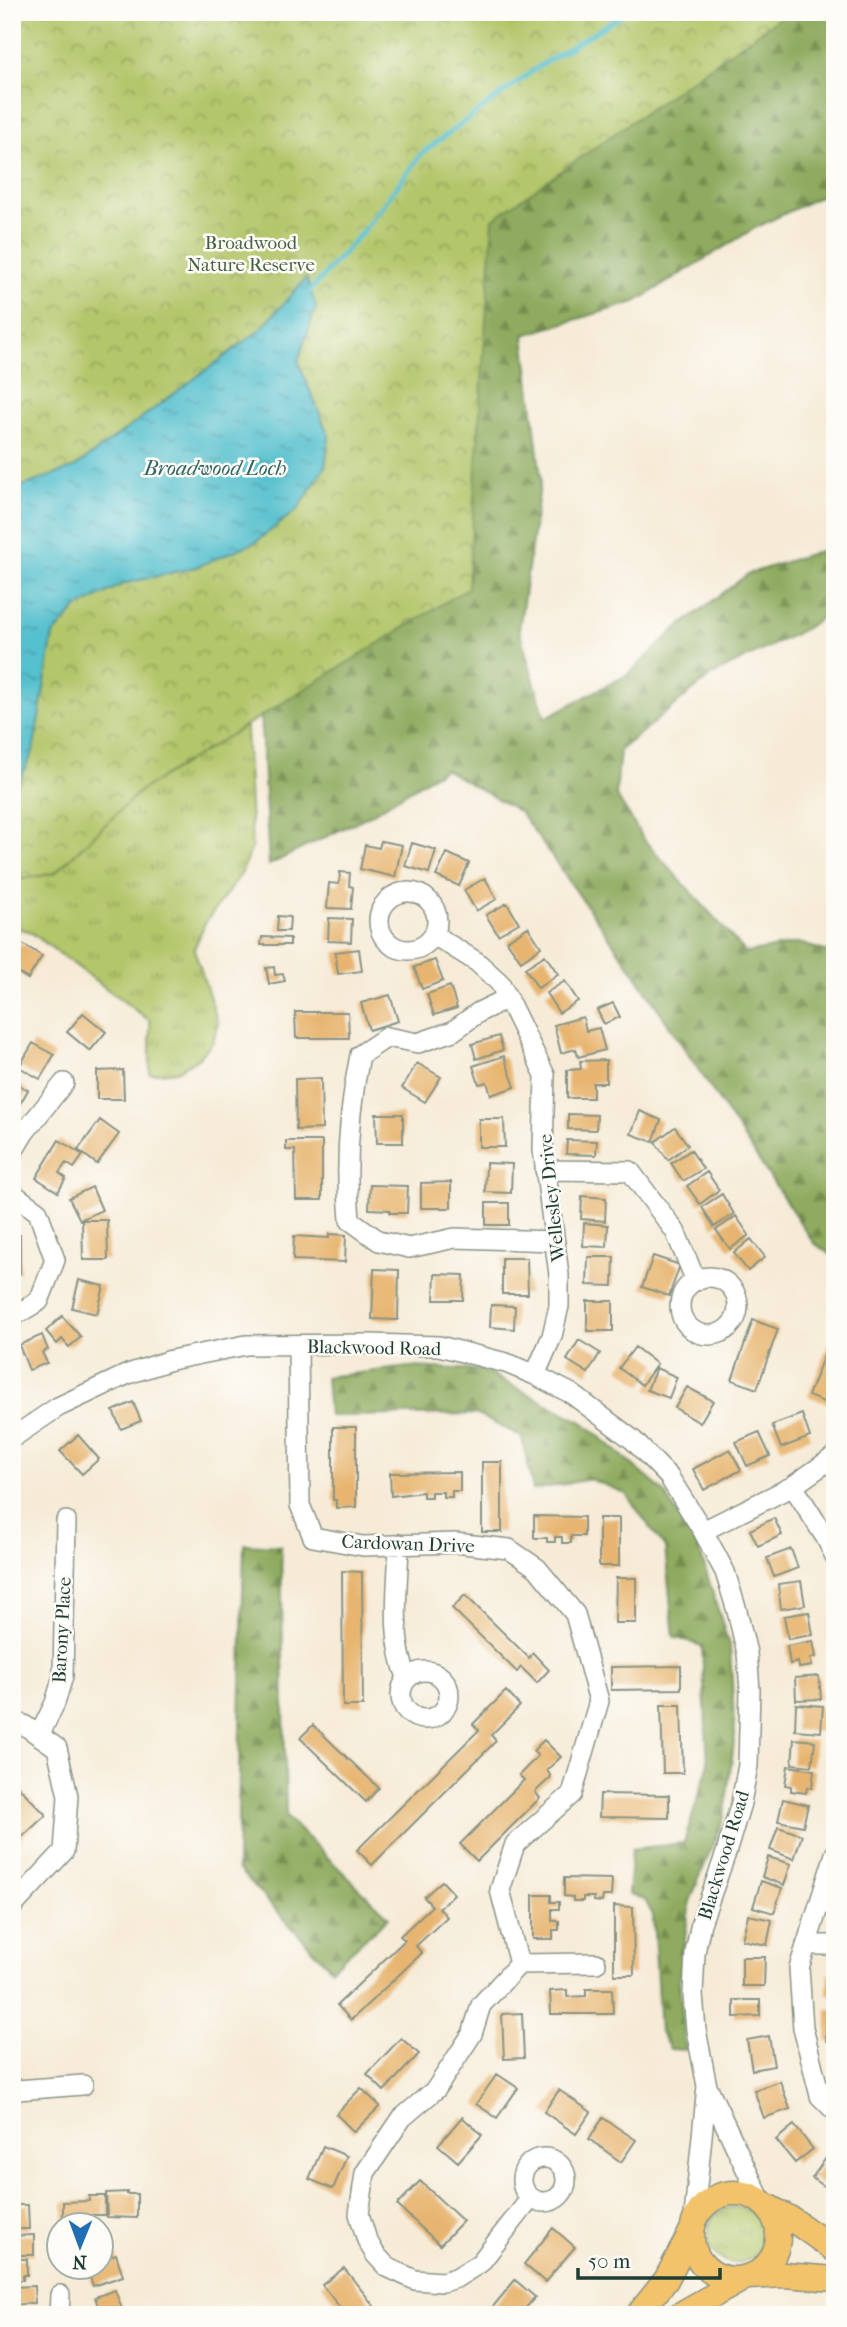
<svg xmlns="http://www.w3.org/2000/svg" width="847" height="2327" viewBox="0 0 847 2327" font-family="'IM FELL French Canon',serif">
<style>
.grass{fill:url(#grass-tufts);stroke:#69824f;stroke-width:2}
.forest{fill:url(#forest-firs);stroke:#567449;stroke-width:2}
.park{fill:url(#park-crowns);stroke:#69824f;stroke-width:2}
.water{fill:url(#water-ripples);stroke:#3a7e81;stroke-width:2}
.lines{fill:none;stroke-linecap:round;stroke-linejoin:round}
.stream{stroke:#54c0ce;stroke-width:5}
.building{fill:#e7b56f}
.minor-casing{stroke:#8a9486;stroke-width:22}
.major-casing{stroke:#8a9486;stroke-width:27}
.minor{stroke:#fff;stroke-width:19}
.major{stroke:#f2c36a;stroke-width:24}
.labels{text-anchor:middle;stroke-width:5;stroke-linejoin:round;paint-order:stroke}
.park-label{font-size:19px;fill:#445f42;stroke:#fdfcf7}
.street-label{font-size:19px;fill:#1f3d34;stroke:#fdfcf7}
.water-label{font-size:21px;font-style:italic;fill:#2f6462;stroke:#fdfcf7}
</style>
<defs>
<pattern id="grass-tufts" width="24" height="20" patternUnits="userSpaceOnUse" patternTransform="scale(1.75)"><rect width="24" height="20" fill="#b3c66a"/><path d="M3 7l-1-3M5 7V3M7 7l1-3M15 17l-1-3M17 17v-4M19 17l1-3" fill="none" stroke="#91a258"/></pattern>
<pattern id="forest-firs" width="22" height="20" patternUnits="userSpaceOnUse" patternTransform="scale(1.75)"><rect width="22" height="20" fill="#8eab5e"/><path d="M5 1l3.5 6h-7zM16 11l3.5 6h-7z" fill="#738c4e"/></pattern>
<pattern id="park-crowns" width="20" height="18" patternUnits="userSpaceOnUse" patternTransform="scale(1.75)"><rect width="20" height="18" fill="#b3c66a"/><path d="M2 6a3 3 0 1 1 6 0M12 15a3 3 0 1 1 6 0" fill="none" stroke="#91a258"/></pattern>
<pattern id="water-ripples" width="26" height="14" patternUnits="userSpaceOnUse" patternTransform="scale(1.75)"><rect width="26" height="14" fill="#54c0ce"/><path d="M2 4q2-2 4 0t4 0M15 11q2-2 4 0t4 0" fill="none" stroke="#459da8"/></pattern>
</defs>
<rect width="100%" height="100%" fill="#fdfcf7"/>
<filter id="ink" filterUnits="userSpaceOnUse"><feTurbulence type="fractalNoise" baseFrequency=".0143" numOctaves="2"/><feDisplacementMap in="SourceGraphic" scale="14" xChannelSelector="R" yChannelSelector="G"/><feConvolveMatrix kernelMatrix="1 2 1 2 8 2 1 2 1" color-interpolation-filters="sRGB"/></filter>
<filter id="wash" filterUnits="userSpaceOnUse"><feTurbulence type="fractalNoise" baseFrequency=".00686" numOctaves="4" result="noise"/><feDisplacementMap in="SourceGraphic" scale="28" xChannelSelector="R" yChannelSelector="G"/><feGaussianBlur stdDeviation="1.57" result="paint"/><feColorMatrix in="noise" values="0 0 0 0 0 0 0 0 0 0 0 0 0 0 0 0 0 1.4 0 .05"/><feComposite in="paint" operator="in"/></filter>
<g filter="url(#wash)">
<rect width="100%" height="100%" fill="#f6ebd7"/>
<path class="grass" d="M242,651L252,847L241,874L205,923L194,949L218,1023L213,1042L198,1058L177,1071L150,1074V1021L29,931L12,927V863Z
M707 2235a28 28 0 1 1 56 0a28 28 0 1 1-56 0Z"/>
<path class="forest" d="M363,12H835V189L755,228L635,302L524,335L541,479L519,630L545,718L629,674L676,629L748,574L835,546V609L801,631L712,675L620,750L616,795L645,841L746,953L799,943L835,954V1258L813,1242L635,974L520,812L444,769L368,816L269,865L256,639Z
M409,1367L482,1370L584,1423L664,1492L699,1549L730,1648L735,1735L724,1817L690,1901L679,1981L686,2050L670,2049L660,2032L653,1915L645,1900L628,1894L632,1849L684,1843L708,1766L702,1646L674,1637L665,1548L625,1493L590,1479L533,1490L522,1437L476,1414L329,1416L326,1377Z
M244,1544L281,1546L286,1817L389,1917L331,1969L237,1868Z"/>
<path class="park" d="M12,12H788L493,219L468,588L140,791L55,873L12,881Z"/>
<path class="water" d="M306,278L316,306L298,362L329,436L325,467L298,509L256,542L196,567L123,584L77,608L53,635L33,752L12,795V490L75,467L260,330Z"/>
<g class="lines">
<path class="stream" d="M310,291L364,230L422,153L541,65L627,12"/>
</g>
<g id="blocks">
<path class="building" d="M381,841L402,845L395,877L360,869L365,845L379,848Z
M412,843L436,850L429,873L405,866Z
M447,853L469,863L459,886L436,876Z
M340,872L350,873L349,886L353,887L351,909L327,908L329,883L339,884Z
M485,878L497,899L476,911L464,890Z
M507,903L519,923L498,935L486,915Z
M278,916L290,917L289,931H277Z
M329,918L352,919L351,942L328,941Z
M528,927L541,947L521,961L507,941Z
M262,937L290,938V945H261Z
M21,943L42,956L28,979L12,969V957Z
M359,949L362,971L338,974L335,952Z
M545,955L558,974L538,988L525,968Z
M435,960L443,981L422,989L414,967Z
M274,967L275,975L283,974L285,981L269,984L266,968Z
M565,981L578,1001L559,1013L546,993Z
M450,986L457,1008L434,1015L427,994Z
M390,995L398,1021L369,1030L361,1003Z
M613,1003L620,1017L604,1024L597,1010Z
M295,1012H348L349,1038H296Z
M83,1013L106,1032L90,1051L67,1032Z
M583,1017L586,1031L599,1028L605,1050L578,1057L576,1049L561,1053L554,1025Z
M499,1036L503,1050L476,1059L472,1044Z
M33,1043L54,1055L40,1079L19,1067Z
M504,1056L515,1087L491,1095L487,1082L479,1084L473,1066Z
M606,1060V1083H593V1098H567V1070L581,1069L580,1061Z
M417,1063L441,1077L425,1102L402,1088Z
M123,1070L124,1099H97V1071Z
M321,1078L322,1129L296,1130L295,1079Z
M12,1081L28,1090L14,1114L12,1113Z
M640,1111L661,1120L653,1142L631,1134Z
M376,1114H403V1143H377Z
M568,1114L597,1115L596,1130L568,1129Z
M479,1119H504L505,1147H479Z
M100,1120L119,1134L97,1164L78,1150Z
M675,1127L688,1145L668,1160L655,1142Z
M59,1140L83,1155L74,1168L66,1163L59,1173L66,1178L58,1192L36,1178Z
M567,1140L597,1141L596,1155L566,1154Z
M286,1141H322V1200H296L295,1150H286Z
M691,1150L703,1169L683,1181L671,1163Z
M486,1163L512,1164L511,1193L485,1192Z
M707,1172L719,1190L700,1204L687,1186Z
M451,1182V1208H421V1183Z
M370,1185L408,1186L407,1213H390V1210L369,1209Z
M92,1187L102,1210L80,1220L69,1198Z
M722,1194L734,1214L714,1227L702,1207Z
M582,1196L606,1198L605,1221L581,1219Z
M486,1203H509V1225H486Z
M736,1216L749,1235L730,1249L716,1230Z
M82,1220H107L108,1260H83Z
M584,1223L608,1225L607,1247L583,1246Z
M329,1234L346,1235L345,1262L293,1260L294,1236L329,1238Z
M12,1235H20V1273H12Z
M751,1239L765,1257L748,1271L734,1253Z
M653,1256L680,1265L669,1296L642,1287Z
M588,1257H614L613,1286L587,1285Z
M502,1258H527L528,1294H502Z
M374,1269L399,1270L398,1320L372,1319Z
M435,1274L464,1275L463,1300H434Z
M79,1280L104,1286L97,1314L72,1308Z
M587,1301H613V1331H587Z
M491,1305L515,1306L514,1329L490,1327Z
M62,1316L81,1337L69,1347L62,1339L57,1344L46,1331Z
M753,1320L778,1329L757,1389L732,1380Z
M42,1335L48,1350L42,1352L47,1363L29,1370L19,1345Z
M579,1340L600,1353L588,1373L567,1360Z
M830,1340L835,1342V1395L831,1405L808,1396Z
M635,1347L657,1364L642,1385L619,1368Z
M656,1368L677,1377L669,1398L647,1390Z
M687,1387L713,1401L700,1423L675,1408Z
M133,1402L141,1421L121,1429L113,1411Z
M802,1414L810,1437L781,1448L772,1425Z
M333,1427H356V1507L336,1508V1500H333Z
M759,1432L770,1456L747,1466L736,1442Z
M78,1435L99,1459L82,1474L60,1451Z
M730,1449L741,1470L704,1490L693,1469Z
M482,1462H502V1532H482Z
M460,1472V1491H452V1497H443V1492H431V1497H423V1492L391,1496L390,1473Z
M534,1516L584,1517V1536H571V1543H562V1537H555V1542H547V1538H534Z
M599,1518H619V1566H599Z
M774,1518L782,1535L758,1546L750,1530Z
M791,1549L798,1568L774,1577L767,1558Z
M342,1571L362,1572L363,1706H343Z
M616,1578H636V1623H615Z
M801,1581L805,1605L781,1609L778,1584Z
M465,1595L529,1658L533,1653L549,1670L537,1683L521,1667L517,1672L452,1608Z
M809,1612L813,1635L788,1639L784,1616Z
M813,1641L816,1657L810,1658L812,1666L799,1668L798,1662L790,1664L787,1646Z
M681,1666V1689L611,1690V1667Z
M819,1676L821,1699L796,1700L795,1678Z
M506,1691L520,1706L491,1735L496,1741L372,1865L357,1850L479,1730L473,1724Z
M796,1704L823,1706L821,1732L795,1730Z
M661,1705H681L683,1773H663Z
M313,1725L379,1788L366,1802L300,1738Z
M794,1739L815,1741L812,1766L792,1764Z
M544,1740L561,1757L547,1770L551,1777L535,1792L540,1798L477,1861L460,1844L524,1780L519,1775L538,1756L533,1751Z
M788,1766L814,1770L812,1788L807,1787L806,1793L791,1791V1786L785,1785Z
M12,1780L46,1815L18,1841L12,1836Z
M600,1794L669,1795V1818L599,1817Z
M783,1799L808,1805L803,1826L778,1821Z
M778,1827L802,1835L794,1859L770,1850Z
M768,1857L791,1864L784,1885L762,1877Z
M564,1878L612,1879L611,1896H603L602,1902L594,1901V1897H583V1901H573V1897L564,1896Z
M442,1881L454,1894L439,1908L447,1917L416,1946L422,1953L351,2020L337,2005L405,1940L400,1936L432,1906L424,1897Z
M761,1881L782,1888L774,1913L753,1907Z
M533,1895H551V1902H559V1909H552V1921H559V1930H553V1939H533Z
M614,1906L633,1907L634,1975H614Z
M748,1915L772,1920L767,1945L742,1940Z
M742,1957H765L764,1986H742Z
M828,1973L835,1974V1995L827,1994Z
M586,1989H612L613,2014H551L550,1991L567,1990V1997L586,1996Z
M734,2000H760V2016L734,2017Z
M827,2009H835V2041H826Z
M522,2013L524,2058L504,2059L502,2014Z
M769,2036L774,2066L752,2070L747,2040Z
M401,2038L419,2054L384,2091L367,2074Z
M497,2074L518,2088L497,2118L476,2104Z
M780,2081L790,2109L764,2118L754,2090Z
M361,2088L380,2106L354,2132L336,2114Z
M559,2090L591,2112L576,2134L544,2112Z
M462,2117L482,2135L458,2162L438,2145Z
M603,2118L636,2140L621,2162L589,2139Z
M794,2125L813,2149L795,2163L776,2140Z
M323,2146L347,2156L333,2189L309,2179Z
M826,2158L835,2164V2193L812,2178Z
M420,2181L463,2221L440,2245L397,2205Z
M127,2192V2194H137V2218L107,2217L106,2193Z
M89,2196H105V2215H92V2222H63V2202L89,2201Z
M12,2205H28L29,2229H12Z
M553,2228L575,2247L545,2282L524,2264Z
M34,2235V2255H12V2236Z
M116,2254L123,2276L93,2286L87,2268H102V2259Z
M12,2259H27V2275H23V2280H12Z
M344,2268L374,2306L363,2315H346L322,2285Z
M515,2280L535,2297L520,2315H498L491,2309Z
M34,2286L35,2303L12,2305V2287Z
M115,2290L122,2309L101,2315L95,2297Z"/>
</g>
</g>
<g filter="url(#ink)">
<use href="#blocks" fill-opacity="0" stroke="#8a9486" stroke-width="2"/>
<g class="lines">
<g class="minor-casing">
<path id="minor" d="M379 921a29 29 0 1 1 58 0a29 29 0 1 1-58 0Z
M434,935L477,962L500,983L545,1075L543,1150L559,1275V1306L552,1336L535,1375
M508,998L479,1012L453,1031L418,1043L387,1037L360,1055C349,1109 345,1165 350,1220L379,1241L409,1248L455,1238L554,1241
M12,1153L24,1133L64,1083
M545,1170L630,1171L675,1231L696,1281
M12,1193L38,1212L55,1260L39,1301L12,1317
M680 1306a29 29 0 1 1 58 0a29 29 0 1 1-58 0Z
M298,1345L300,1505L313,1537L363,1546L455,1543L509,1549L537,1568L575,1614L599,1701L572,1794L515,1844L500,1890L519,1964L481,2005L472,2034L436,2089L402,2118L365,2173L359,2214L367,2240L375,2254L387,2267L415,2280L442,2282L456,2278L480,2263L531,2198
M12,1438L58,1407L128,1374L171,1360L246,1345L369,1344L439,1346L506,1363L535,1375L572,1394L633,1440L669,1477L703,1531L725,1572L737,1611L747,1653L750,1690L748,1765L741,1803L726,1853L701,1923L695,1953L693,1995L696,2030L707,2086L693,2226
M793,1486L826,1538L835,1556
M703,1531L793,1486L835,1456
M399,1544C398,1587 390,1637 407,1677
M401 1695a24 24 0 1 1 48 0a24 24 0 1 1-48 0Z
M12,1721L24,1725L57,1748L68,1796L64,1851L12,1907
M39,1736L55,1703L63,1676L66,1521
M835,1854L799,1968L803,2028L820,2096L835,2111
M806,1945H835
M519,1964L596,1963
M709,2090L762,2203
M12,2095L17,2090L83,2085
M522 2180a22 22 0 1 1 44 0a22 22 0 1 1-44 0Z
M59,2315L60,2295"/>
</g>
<g class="major-casing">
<path id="major" d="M692 2236a43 43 0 1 1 86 0a43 43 0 1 1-86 0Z
M765,2205L793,2220L835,2250
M748,2277L784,2275L835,2279
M638,2315L666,2280L692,2230
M679,2315L746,2277"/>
</g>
<use href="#minor" class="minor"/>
<use href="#major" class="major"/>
</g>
</g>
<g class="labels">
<g class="park-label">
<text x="251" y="249">Broadwood<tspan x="251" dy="22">Nature Reserve</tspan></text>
</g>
<g class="street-label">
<text transform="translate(551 1198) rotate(-96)" y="7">Wellesley Drive</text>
<text transform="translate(374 1347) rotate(1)" y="7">Blackwood Road</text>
<text transform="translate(408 1543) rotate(2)" y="7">Cardowan Drive</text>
<text transform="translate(61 1630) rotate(-87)" y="7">Barony Place</text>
<text transform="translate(723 1855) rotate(-73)" y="7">Blackwood Road</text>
</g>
<g class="water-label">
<text x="215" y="475">Broadwood Loch</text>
</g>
</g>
<rect width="847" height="2327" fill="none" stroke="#fdfcf7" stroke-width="42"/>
<g transform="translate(80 2246) rotate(181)"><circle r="33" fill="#fdfcf7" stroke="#a4b0a9" stroke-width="2"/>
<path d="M0-5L12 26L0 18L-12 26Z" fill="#1f6fb2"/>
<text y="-10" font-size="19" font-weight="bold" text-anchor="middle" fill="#1f3d34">N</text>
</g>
<path d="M578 2268v10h142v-10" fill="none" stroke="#1f3d34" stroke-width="3.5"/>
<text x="588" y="2268" font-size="21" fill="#1f3d34" stroke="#fdfcf7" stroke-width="5" paint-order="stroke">50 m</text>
</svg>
